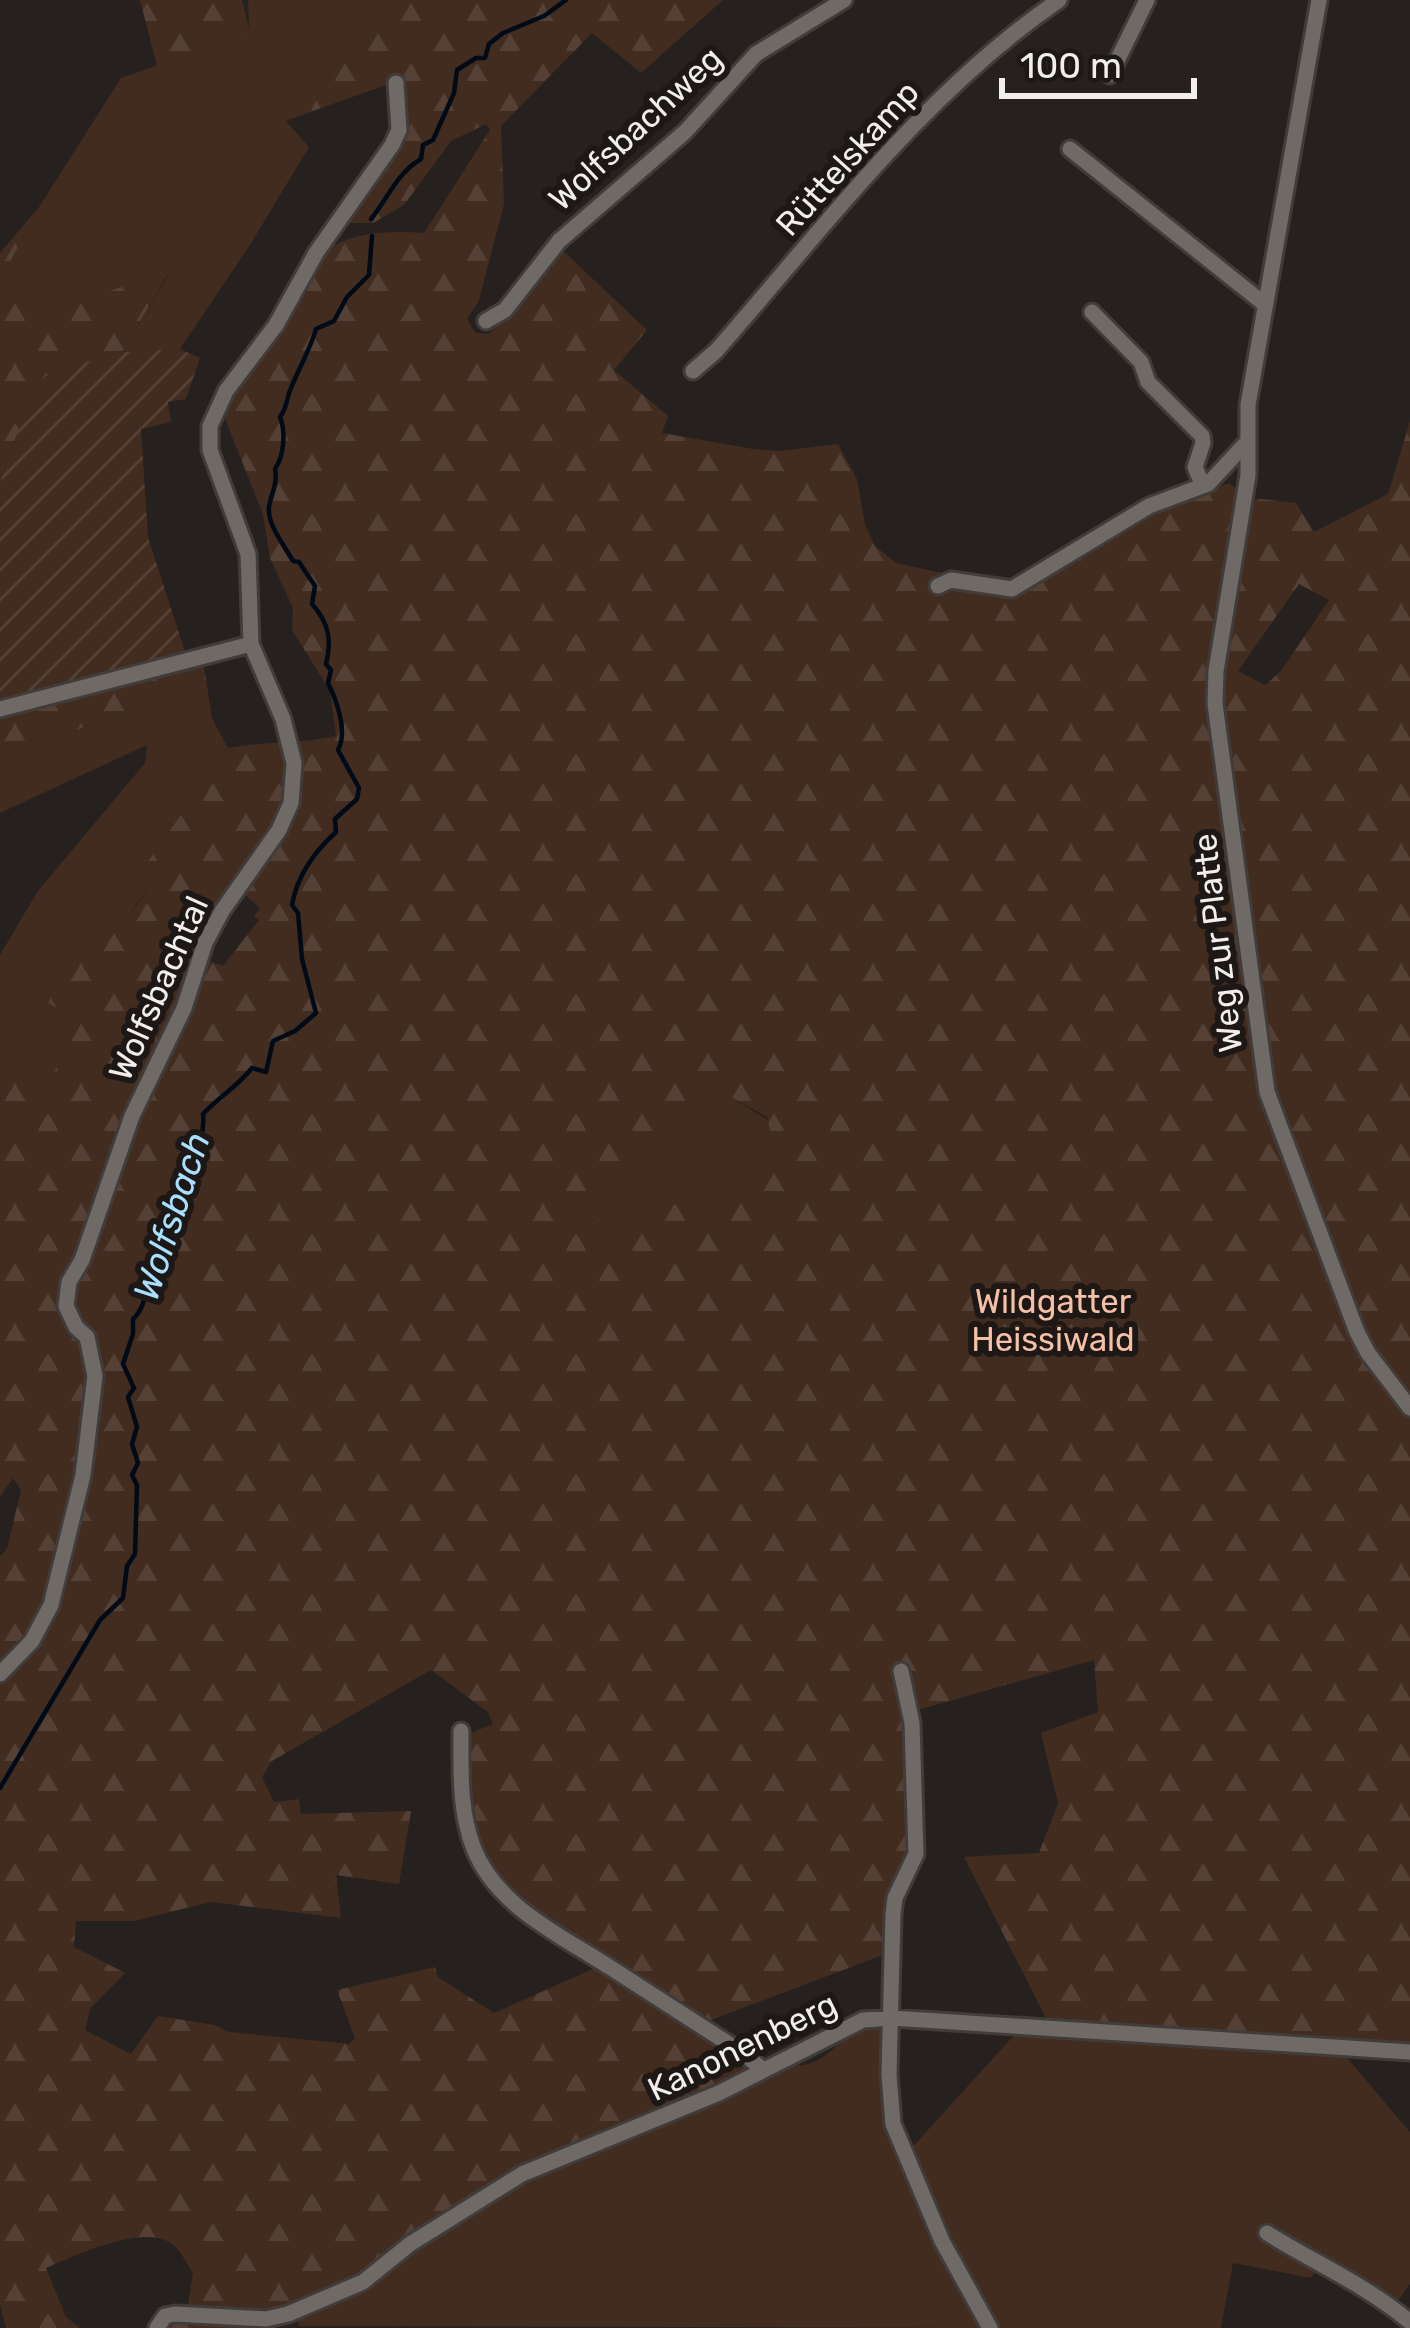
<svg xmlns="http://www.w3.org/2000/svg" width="1410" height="2328" viewBox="0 0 1410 2328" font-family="Rubik,sans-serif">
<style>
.grass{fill:#422b1f}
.forest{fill:url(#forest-firs);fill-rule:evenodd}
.garden{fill:url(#garden-furrows)}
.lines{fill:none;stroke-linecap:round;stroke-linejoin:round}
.stream{stroke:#000b17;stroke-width:4.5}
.street-casing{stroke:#413c3a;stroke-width:21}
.street{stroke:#706a67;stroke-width:15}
.labels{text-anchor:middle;stroke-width:12;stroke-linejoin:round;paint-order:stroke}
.street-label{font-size:33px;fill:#f2eeed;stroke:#1d1815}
.park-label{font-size:33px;fill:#f6c0a6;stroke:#1d1815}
.water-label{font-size:36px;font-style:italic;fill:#a8dfff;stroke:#1d1815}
</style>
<defs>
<pattern id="forest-firs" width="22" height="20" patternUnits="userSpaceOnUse" patternTransform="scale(3)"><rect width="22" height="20" fill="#422b1f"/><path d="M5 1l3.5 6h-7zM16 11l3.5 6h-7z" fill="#544035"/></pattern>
<pattern id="garden-furrows" width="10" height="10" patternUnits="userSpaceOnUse" patternTransform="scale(3)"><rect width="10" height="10" fill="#422b1f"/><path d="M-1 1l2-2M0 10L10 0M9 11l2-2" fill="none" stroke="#544035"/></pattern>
</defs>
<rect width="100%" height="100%" fill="#26211e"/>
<path class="grass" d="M248,0H368L310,112L286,121L309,147L250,245L180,349L122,352L169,274L46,312L8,266L39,207L121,78L249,33Z
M206,679L212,718L228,748L137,877L147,891L112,936L91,926L49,1003L82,1022L44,1090L12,1074L0,1101V955L37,892L145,763L147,745L0,813V745L72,732Z
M729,1096L791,1134L794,1161L749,1171L711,1197L668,1206L609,1236L592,1206Z
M864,2025L885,2029L887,2101L987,2328L298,2326L299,2314L374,2283L416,2249L522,2180L638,2135L787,2065C825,2070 835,2040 864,2025Z
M1017,2032L1343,2053L1410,2132V2284L1396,2304L1327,2256L1311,2278L1233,2263L1221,2328H995L906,2154Z"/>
<path class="forest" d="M140,0H242L250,33L157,66Z
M368,0H723L641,73L592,33L501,126L504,204L479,300L467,319L475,333L489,334L560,248L647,330L614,370L668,416L662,433L753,449L780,451L838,444L857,479L865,525L875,546L896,563L951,575L1011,596L1154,509L1229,483L1251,498L1296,503L1314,532L1388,494L1410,421V2044L1050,2026L964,1857L1039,1853L1058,1803L1041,1733L1098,1712L1094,1660L904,1714L912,1857L888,1953L695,2026L743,2060L748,2070L728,2083L564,2152L523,2164L420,2229L359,2277L272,2314L269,2328H162L167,2318L186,2319L193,2273C186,2263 180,2248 169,2242C140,2225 76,2255 46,2268L66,2317L80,2328H6L0,2305V1556L7,1549L21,1490L13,1478L0,1497V1101L11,1074L44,1089L82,1022L48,1003L91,926L112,936L147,892L137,877L228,748C264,741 300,744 336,736L330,691L292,630L293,608L270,558L263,514L223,414C234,387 311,258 331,247C360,231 391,231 424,233L490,130L486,124L451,141L404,205L373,223H346L401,144L400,80L310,112ZM1299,584L1329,600L1281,671L1265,685L1238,671ZM234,885L260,908L254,916L259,920L223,966L197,956ZM729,1096L767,1117L771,1133L791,1135L793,1161L749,1171L711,1197L668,1206L609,1236L592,1206ZM431,1670L488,1712L493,1724L468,1734C468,1766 465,1798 474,1829C492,1891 553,1928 602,1965L494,2013L438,1977L435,1967L337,1990L355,2038L349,2044L229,2032L215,2025L158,2016L131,2054L85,2030L90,2009L125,1973L74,1947L76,1921H134L210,1902L341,1918L336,1875L399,1884L411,1811L301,1814L299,1799L274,1802L262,1777L272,1761Z
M39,207L8,266L46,312L170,271L122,352L45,374L24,414L0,483V253Z
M202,659L206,679L72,732L0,745V713Z"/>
<path class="garden" d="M180,349L200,358L186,399L168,402L171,422L141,429L148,537L187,658L0,705V483L24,414L45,374L122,352Z"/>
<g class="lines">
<path class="stream" d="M371,219C388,198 397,173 421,159L423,145L433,140L454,93L457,70L476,58H485L489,44L503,33L544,16L566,0
M0,1788L100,1620L123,1598L127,1566L135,1554L137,1485L132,1475L138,1463L132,1444L137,1427L128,1397L134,1388L123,1364L133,1334V1319C150,1303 144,1278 160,1259L157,1252C170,1227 171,1203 180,1176C189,1151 206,1144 203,1114C219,1097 238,1086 252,1068L266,1072L273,1041L295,1031L316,1013L302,959L298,913L292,905C297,876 314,852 336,832L335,819L357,799L359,788L338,750C348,732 337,701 328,683L331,670L326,664C332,640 329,623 312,604L315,586L299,562L293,561C285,546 267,525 269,507C271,493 278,485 275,469C284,456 286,432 280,417C288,406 286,399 291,388C299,368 310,350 316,329L334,321L347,297L369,275L372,236"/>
<g class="street-casing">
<path id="street" d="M1319,0L1248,405V475L1216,671L1215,704L1267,1092L1357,1332L1368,1353L1410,1408
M1110,75L1147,0
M1070,149L1263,303
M1092,312L1141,362L1148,382L1202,436L1203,443L1195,467L1200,479L1208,484
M486,321L505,310L559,241L685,132L756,54L844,0
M693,371L716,351C824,228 923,94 1059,0
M938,586L951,580L1012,589L1149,506L1208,484L1247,442
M0,709L251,644
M901,1671L912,1723L916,1854L895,1898L893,1914L889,2075L893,2124L942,2241L990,2328
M0,1674L32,1641L51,1605L83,1475L95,1376L87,1337L76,1327L66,1306L69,1282L82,1260L132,1116L184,1008L205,943L222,911L279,830L291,803L294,763L283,719L251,644L248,554L210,450V426L226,391L276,325L316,253L392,145L399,130L396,83
M461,1731C461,1771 459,1811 474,1849C497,1907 562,1936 611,1968C655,1996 699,2025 743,2053L763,2070
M1267,2233C1315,2263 1366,2285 1410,2322
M157,2328L165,2316L175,2314L266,2319L288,2314L363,2282L410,2244L522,2174L719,2093L863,2020L892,2018L1410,2052"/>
</g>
<use href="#street" class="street"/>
</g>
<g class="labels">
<g class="street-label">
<text transform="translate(635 128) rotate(-43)" y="12">Wolfsbachweg</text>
<text transform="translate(847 158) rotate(-48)" y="12">Rüttelskamp</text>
<text transform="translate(1217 943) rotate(-97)" y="12">Weg zur Platte</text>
<text transform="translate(158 988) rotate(-66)" y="12">Wolfsbachtal</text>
<text transform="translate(742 2046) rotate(-26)" y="12">Kanonenberg</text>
</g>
<g class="park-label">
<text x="1053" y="1313">Wildgatter<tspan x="1053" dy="38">Heissiwald</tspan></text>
</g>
<g class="water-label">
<text transform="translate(171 1216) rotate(-72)" y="13">Wolfsbach</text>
</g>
</g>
<path d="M1002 78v18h192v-18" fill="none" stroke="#f2eeed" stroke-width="6"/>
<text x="1020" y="78" font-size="36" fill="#f2eeed" stroke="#1d1815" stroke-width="9" paint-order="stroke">100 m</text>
</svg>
